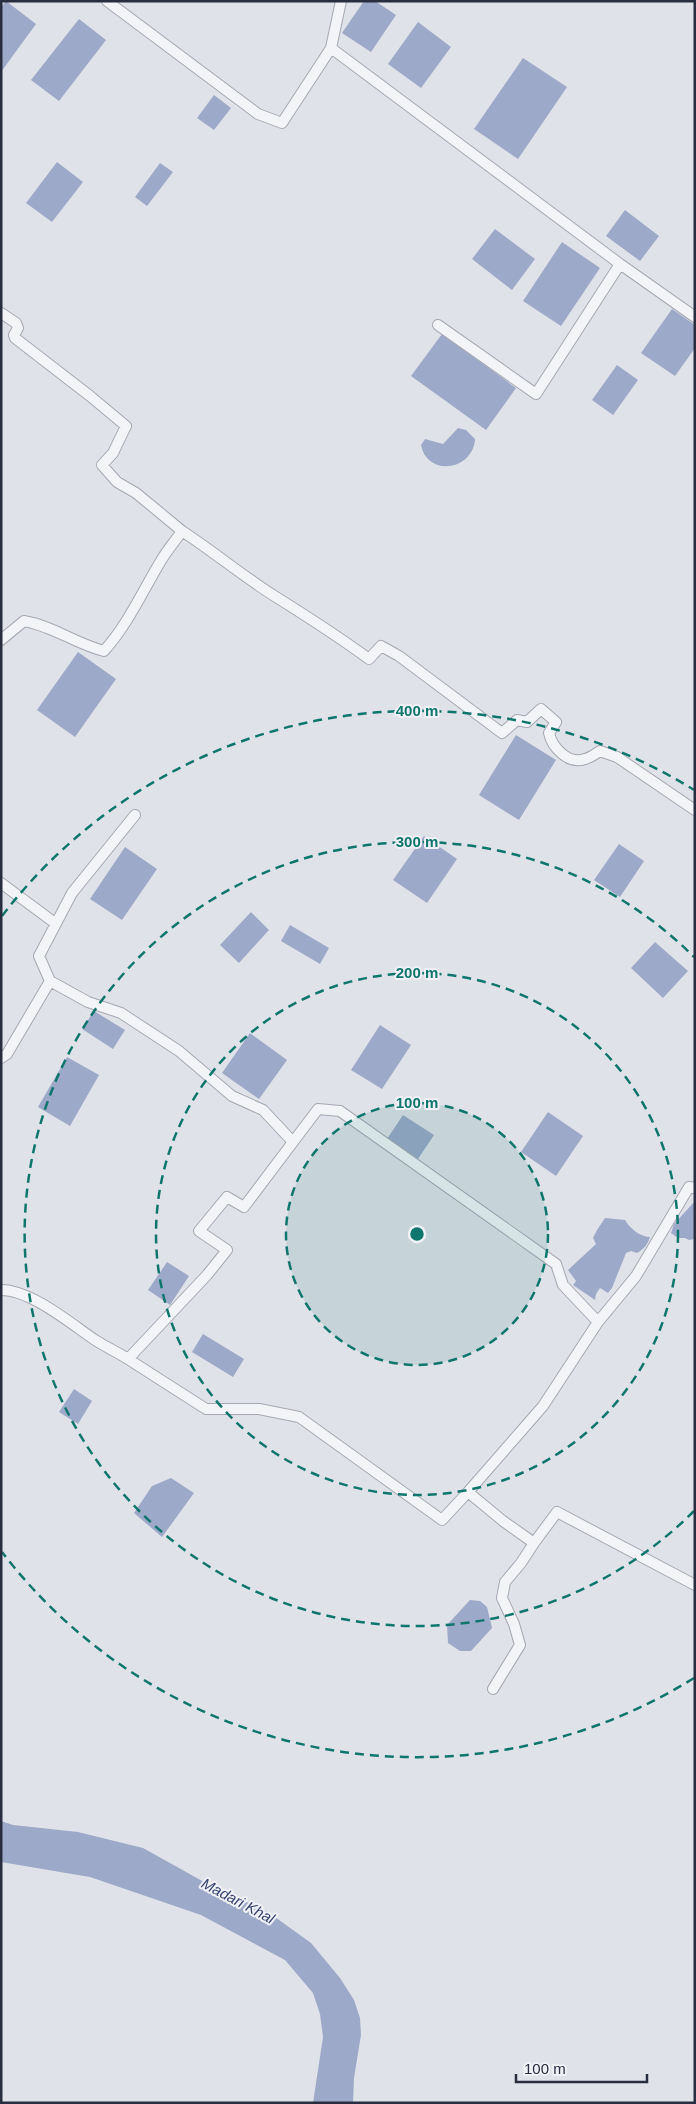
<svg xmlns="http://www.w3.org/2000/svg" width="696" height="2104" viewBox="0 0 696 2104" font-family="Helvetica,sans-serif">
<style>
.water{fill:#9da9c8}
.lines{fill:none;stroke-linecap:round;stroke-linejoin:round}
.minor-casing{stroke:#a5a8b3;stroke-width:12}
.minor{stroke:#f3f4f7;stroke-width:10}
.ring{fill:none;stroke:#0f766e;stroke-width:2.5;stroke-dasharray:9 6}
.labels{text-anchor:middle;stroke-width:4;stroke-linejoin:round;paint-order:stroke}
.water-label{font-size:15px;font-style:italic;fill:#354473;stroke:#f0f1f6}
.centre{fill:#0f766e;stroke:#f0f1f6;stroke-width:2.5}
.ring-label{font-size:15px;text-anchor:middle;font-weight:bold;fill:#0f766e;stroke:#f0f1f6;stroke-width:4;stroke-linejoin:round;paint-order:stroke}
</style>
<rect width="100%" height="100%" fill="#e0e2e9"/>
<path class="water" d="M6,1L36,24L1,72V7Z
M364,1H375L396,15L371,52L342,33Z
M79,19L106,40L59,101L31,80Z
M418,22L451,47L421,88L388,64Z
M523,58L567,87L518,159L474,129Z
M214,95L231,108L214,130L197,118Z
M57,162L83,182L52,222L26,203Z
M160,163L173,172L147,206L135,197Z
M625,210L659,236L640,261L606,236Z
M495,229L535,259L512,290L472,259Z
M562,242L600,268L561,326L523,301Z
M672,309L695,325V348L675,376L641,353Z
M442,334L516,388L486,430L411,376Z
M617,365L638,380L613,415L592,400Z
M458,428L466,430L475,439C473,471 427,477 421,445L425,439L443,444Z
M78,652L116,679L75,737L37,710Z
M516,735L556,760L519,820L479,795Z
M424,836L457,859L427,903L393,880Z
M619,844L644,861L620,897L594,880Z
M125,847L157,869L122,920L90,899Z
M251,912L269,930L239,963L220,945Z
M290,925L329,948L320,964L281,941Z
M655,942L688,971L663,998L631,968Z
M94,1011L125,1030L113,1049L82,1029Z
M380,1025L411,1045L382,1089L351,1070Z
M250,1033L287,1060L259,1099L222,1073Z
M67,1057L99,1075L70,1126L38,1107Z
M548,1112L583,1136L556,1176L521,1152Z
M403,1115L434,1135L418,1159L387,1139Z
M695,1201V1239L689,1240L685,1238H678L671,1233L674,1224Z
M605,1218L625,1220C630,1229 641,1237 650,1237C648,1244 644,1249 637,1253L631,1251L626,1253L612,1288L608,1293L600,1288L596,1294L595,1300L573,1285L576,1281L568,1270L596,1244L593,1238L597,1230Z
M167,1262L189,1276L170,1305L148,1290Z
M203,1334L244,1359L233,1377L192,1352Z
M74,1389L92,1401L78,1424L59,1412Z
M171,1478L194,1493L162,1537L134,1513L152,1486Z
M470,1600L480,1601L487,1607L492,1628L471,1651H460L448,1643L447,1625Z
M1,1821L13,1825L78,1832L143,1848L213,1887L268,1912L311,1943L340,1978L354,2000L360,2018L361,2035L354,2078L353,2103H313L323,2037L320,2014L313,1993L285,1960L201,1915L90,1877L1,1862Z"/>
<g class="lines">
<g class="minor-casing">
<path id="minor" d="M107,1L258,114L282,123L331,48L341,1
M331,48L620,264L695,317
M1,313L16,323L18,328L14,335L15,338L90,396L126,426L113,453L102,465L117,482L136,493L182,531C176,540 168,549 162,559C143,590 129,623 104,651C76,644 53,626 24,621L1,640
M438,325L536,394L620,264
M182,531C214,552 244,577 276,597C308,617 339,637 369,659L381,646L399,656L502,733L517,720L527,722L541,709L556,722L549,733C552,747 568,765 585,759C590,758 595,754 600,751L617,757L695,810
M135,815L72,893L39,956L50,981L88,1002L121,1013L179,1051L232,1096L263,1110L293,1142L244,1207L227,1197L199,1231L227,1250L207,1275L128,1359L206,1409H259L299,1417L442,1520L468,1492
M1,883L55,923
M1,1058L7,1054L50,981
M293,1142L318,1109L340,1111L556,1264L563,1285L598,1322L543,1406L468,1492L503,1521L534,1543L557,1512L695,1585
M1,1290C31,1290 70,1323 95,1340C106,1347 117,1352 128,1359
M598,1322L636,1276L689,1187L695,1188
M493,1689L520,1645L514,1624L502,1598L505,1582L521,1563L534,1543"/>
</g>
<use href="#minor" class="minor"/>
</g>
<circle cx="417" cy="1234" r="131" fill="#0f766e" fill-opacity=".12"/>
<g class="ring">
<circle cx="417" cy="1234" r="131"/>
<circle cx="417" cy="1234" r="261"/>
<path d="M694 1511A392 392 0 1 1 694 957"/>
<path d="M694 1678A523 523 0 0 1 2 1552M2 916A523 523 0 0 1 694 790"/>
</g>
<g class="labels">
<g class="water-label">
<text transform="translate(238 1901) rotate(28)" y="5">Madari Khal</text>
</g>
</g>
<circle cx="417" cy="1234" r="8" class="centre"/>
<g class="ring-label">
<text x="417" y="716">400 m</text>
<text x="417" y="847">300 m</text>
<text x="417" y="978">200 m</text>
<text x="417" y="1108">100 m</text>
</g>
<rect width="696" height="2104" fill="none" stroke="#292d40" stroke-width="5"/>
<path d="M516 2074v8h131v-8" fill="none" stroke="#292d40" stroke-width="2.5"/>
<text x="524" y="2074" font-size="15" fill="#292d40" stroke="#f0f1f6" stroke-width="4" paint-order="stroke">100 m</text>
</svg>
